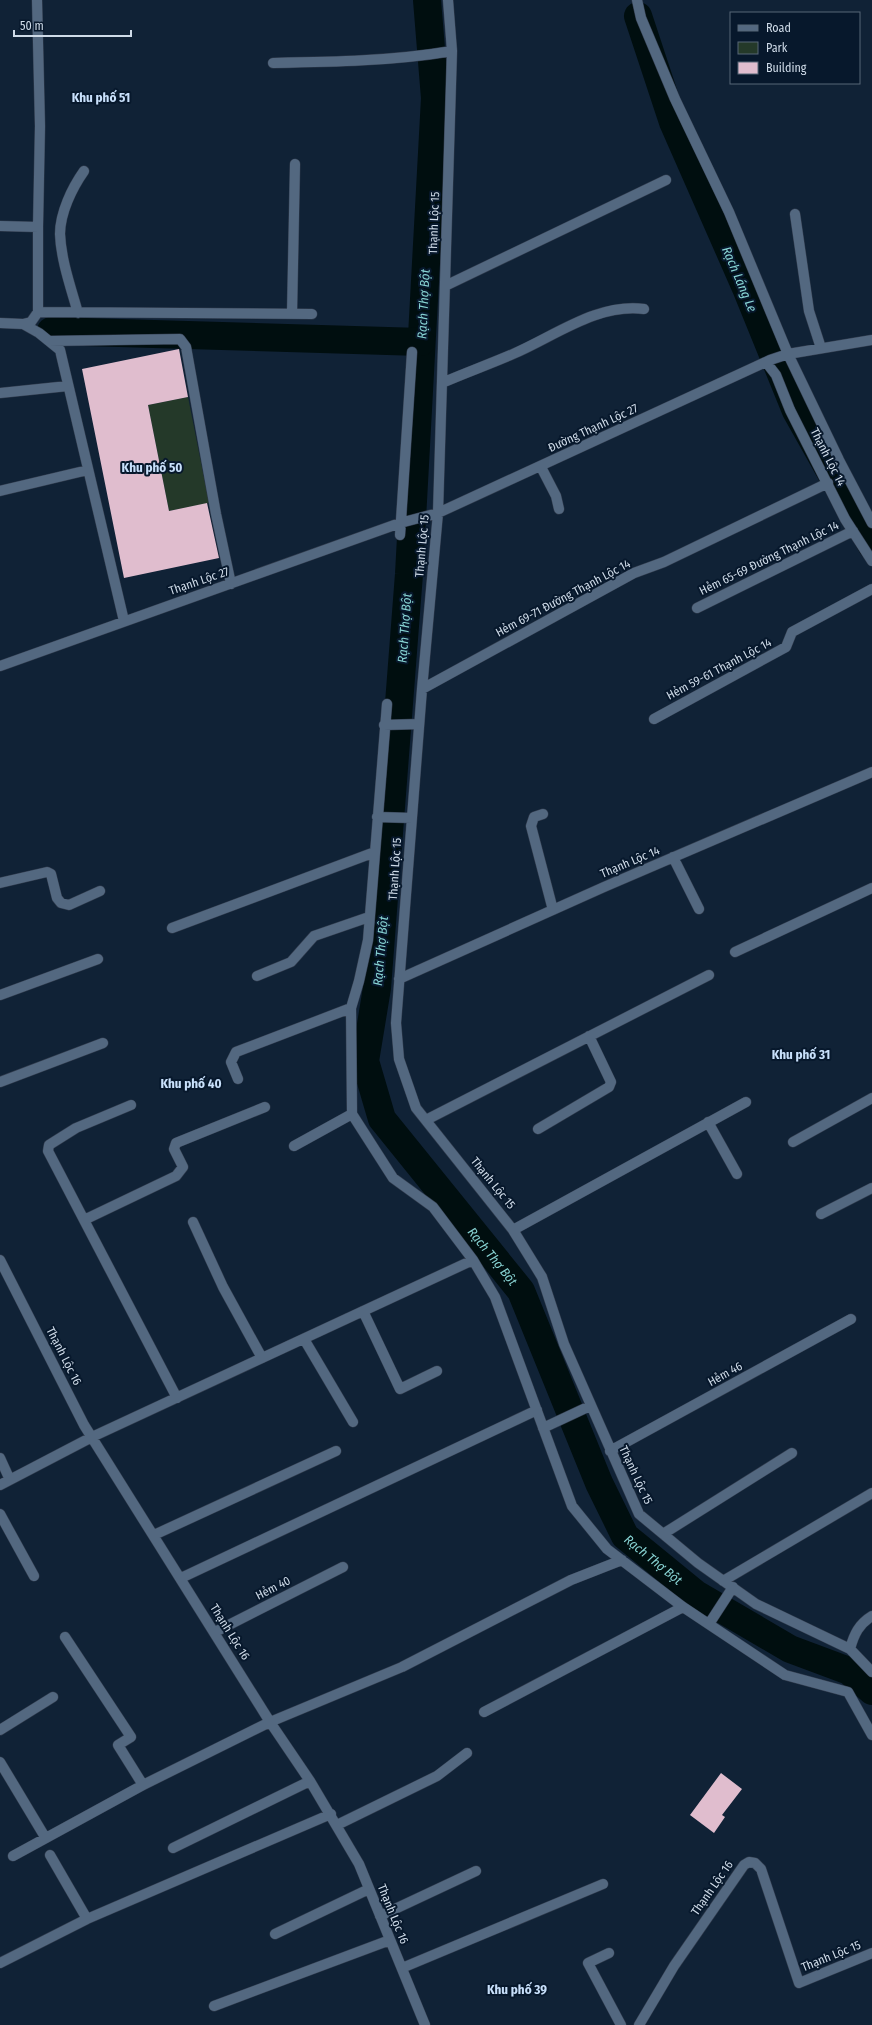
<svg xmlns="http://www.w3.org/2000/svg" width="872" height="2025" viewBox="0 0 872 2025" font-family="'Fira Sans Condensed',sans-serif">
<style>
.green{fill:#243929}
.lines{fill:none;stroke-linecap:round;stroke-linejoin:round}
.river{stroke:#000e0f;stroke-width:28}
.building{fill:#e0bdce}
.minor-casing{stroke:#323d4e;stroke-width:11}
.minor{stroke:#536880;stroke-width:10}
.labels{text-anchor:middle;stroke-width:4;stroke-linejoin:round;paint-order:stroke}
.street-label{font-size:12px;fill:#cfdbe8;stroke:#07182c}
.neighbourhood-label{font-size:13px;font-weight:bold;fill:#c8e0fb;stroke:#07182c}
.water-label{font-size:13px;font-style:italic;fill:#88d4d4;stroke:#07182c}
</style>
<rect width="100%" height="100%" fill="#102236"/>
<path class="green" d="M188,397L209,503L169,511L148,405Z"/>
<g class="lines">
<g class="river">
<path id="s1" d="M427,0L435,98L409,574L377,988L365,1061L382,1119L521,1291L599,1483L625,1536L696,1594L790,1649L849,1671L872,1691"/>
<path d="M638,16L673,122L746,288L796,411L872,546"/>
<path d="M51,331L421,342"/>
</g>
</g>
<path class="building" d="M179,349L188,397L148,405L169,511L207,503L219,558L124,578L82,369Z
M721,1773L742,1789L722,1815L725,1817L714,1833L690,1815Z"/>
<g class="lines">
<g class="minor-casing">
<path id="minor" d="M37,0L40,126L38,227
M448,0L452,51L438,513L422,689L396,1023L399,1059L416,1108L513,1230L542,1277L564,1344L639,1514L698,1563L756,1604L850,1649L872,1672
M637,0L641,18L675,99L729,212L788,354L839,460L872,523
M273,63C332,62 393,61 452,51
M795,214L809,311L821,348
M0,226L38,227V312L31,322L23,324
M445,286L666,180
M38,312L312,314
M78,313C71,288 61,260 60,234C60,213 72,188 84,171
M292,314L295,164
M0,323L23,324L39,333L60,350L124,621
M49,341L180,339L186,347L216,514L231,584
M766,362L776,375L790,410L845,519L872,561
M442,383C465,373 490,364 513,354C555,336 597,303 644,309
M0,393L68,386
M541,467L556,496L559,509
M0,491L88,470
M400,535L412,352
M697,608L853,531
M0,666L400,523L438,513L770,360L788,354L872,340
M422,689L634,573L664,562L828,483
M387,704L368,940L359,981L351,1008L352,1114L393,1178L433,1207L473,1260L495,1297L572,1506L607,1549L683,1607L785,1675L848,1692L872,1735
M654,719L786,647L792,632L872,589
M384,725L419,724
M543,814L534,817L531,826L553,910
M377,817L412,818
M673,857L699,909
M0,883L47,872L51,874L57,898L61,903L69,905L100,891
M172,928L375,852
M735,952L872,888
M257,976L291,962L314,936L369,917
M399,979L604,887L872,772
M0,995L98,959
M238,1079L231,1062L236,1052L351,1008
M0,1082L103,1043
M426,1120L709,975
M708,1122L737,1174
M538,1129L609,1087L611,1082L589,1036
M793,1142L872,1098
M294,1146L352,1114
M821,1214L872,1188
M84,1220L48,1151L49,1145L76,1128L131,1105
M193,1222L223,1287L262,1358
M513,1230L746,1102
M0,1260L84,1425L270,1722L310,1781L359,1864L425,2025
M363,1311L400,1389L437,1371
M304,1339L353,1422
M177,1398L84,1220L176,1176L183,1167L174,1149L176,1143L265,1107
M543,1428L590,1406
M610,1451L851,1319
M0,1458L10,1480
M0,1485L92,1437L473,1260
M0,1514L34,1576
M663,1534L792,1453
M154,1535L336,1451
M181,1578L537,1410
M723,1581L872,1493
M709,1624L733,1587
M215,1632L343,1567
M65,1637L131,1737L118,1745L143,1785
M850,1649C854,1634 859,1624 872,1616
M484,1712L683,1607
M0,1730L53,1697
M0,1762L45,1837
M337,1825L437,1776L467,1753
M173,1848L310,1781
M13,1856L143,1785L270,1722L402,1667L571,1580L622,1560
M380,1916L476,1871
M87,1919L331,1814
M275,1934L369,1889
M609,1953L588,1963L621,2025
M0,1963L87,1919L50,1855
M402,1968L603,1884
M214,2006L390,1940
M639,2025L674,1966L744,1865L749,1862L755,1863L761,1869L799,1983L872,1953"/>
</g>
<use href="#minor" class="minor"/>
</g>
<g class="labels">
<g class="street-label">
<text transform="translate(434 223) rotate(-88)" y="4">Thạnh Lộc 15</text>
<text transform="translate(593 428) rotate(-25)" y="4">Đường Thạnh Lộc 27</text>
<text transform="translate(828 457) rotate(63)" y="4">Thạnh Lộc 14</text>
<text transform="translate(422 546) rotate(-85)" y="4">Thạnh Lộc 15</text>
<text transform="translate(769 558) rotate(-26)" y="4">Hẻm 65-69 Đường Thạnh Lộc 14</text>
<text transform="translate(199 581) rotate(-19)" y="4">Thạnh Lộc 27</text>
<text transform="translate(563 598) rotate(-28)" y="4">Hẻm 69-71 Đường Thạnh Lộc 14</text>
<text transform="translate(719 669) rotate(-28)" y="4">Hẻm 59-61 Thạnh Lộc 14</text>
<text transform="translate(630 862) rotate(-23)" y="4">Thạnh Lộc 14</text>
<text transform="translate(395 869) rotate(-86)" y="4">Thạnh Lộc 15</text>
<text transform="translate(493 1183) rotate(51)" y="4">Thạnh Lộc 15</text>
<text transform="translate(64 1356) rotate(63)" y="4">Thạnh Lộc 16</text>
<text transform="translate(725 1374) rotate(-29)" y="4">Hẻm 46</text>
<text transform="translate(636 1475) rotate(65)" y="4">Thạnh Lộc 15</text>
<text transform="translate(273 1588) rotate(-27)" y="4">Hẻm 40</text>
<text transform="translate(230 1632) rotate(58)" y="4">Thạnh Lộc 16</text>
<text transform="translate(712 1888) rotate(-55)" y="4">Thạnh Lộc 16</text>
<text transform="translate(393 1914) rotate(68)" y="4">Thạnh Lộc 16</text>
<text transform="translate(831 1956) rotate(-22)" y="4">Thạnh Lộc 15</text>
</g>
<g class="neighbourhood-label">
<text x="101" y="102">Khu phố 51</text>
<text x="152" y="472">Khu phố 50</text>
<text x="801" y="1059">Khu phố 31</text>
<text x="191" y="1088">Khu phố 40</text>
<text x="517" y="1994">Khu phố 39</text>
</g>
<g class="water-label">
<text transform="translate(740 279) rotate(67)" y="5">Rạch Láng Le</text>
<text transform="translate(423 304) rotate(-87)" y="5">Rạch Thợ Bột</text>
<text transform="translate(404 628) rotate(-86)" y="5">Rạch Thợ Bột</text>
<text transform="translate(380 951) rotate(-85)" y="5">Rạch Thợ Bột</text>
<text dy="5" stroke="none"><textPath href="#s1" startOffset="1301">Rạch Thợ Bột</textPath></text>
<text dy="5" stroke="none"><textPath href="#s1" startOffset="1649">Rạch Thợ Bột</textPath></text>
</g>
</g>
<rect x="730" y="12" width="130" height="72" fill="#07182c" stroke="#576677"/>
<rect x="738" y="25" width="20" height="6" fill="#536880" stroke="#576677"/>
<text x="766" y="32" font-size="12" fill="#cfdbe8">Road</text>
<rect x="738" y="42" width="20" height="12" fill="#243929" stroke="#576677"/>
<text x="766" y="52" font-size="12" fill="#cfdbe8">Park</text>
<rect x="738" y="62" width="20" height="12" fill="#e0bdce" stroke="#576677"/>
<text x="766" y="72" font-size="12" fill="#cfdbe8">Building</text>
<path d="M14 30v6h117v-6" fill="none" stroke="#cfdbe8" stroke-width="2"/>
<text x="20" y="30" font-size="12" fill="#cfdbe8" stroke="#07182c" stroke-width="3" paint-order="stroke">50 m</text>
</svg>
